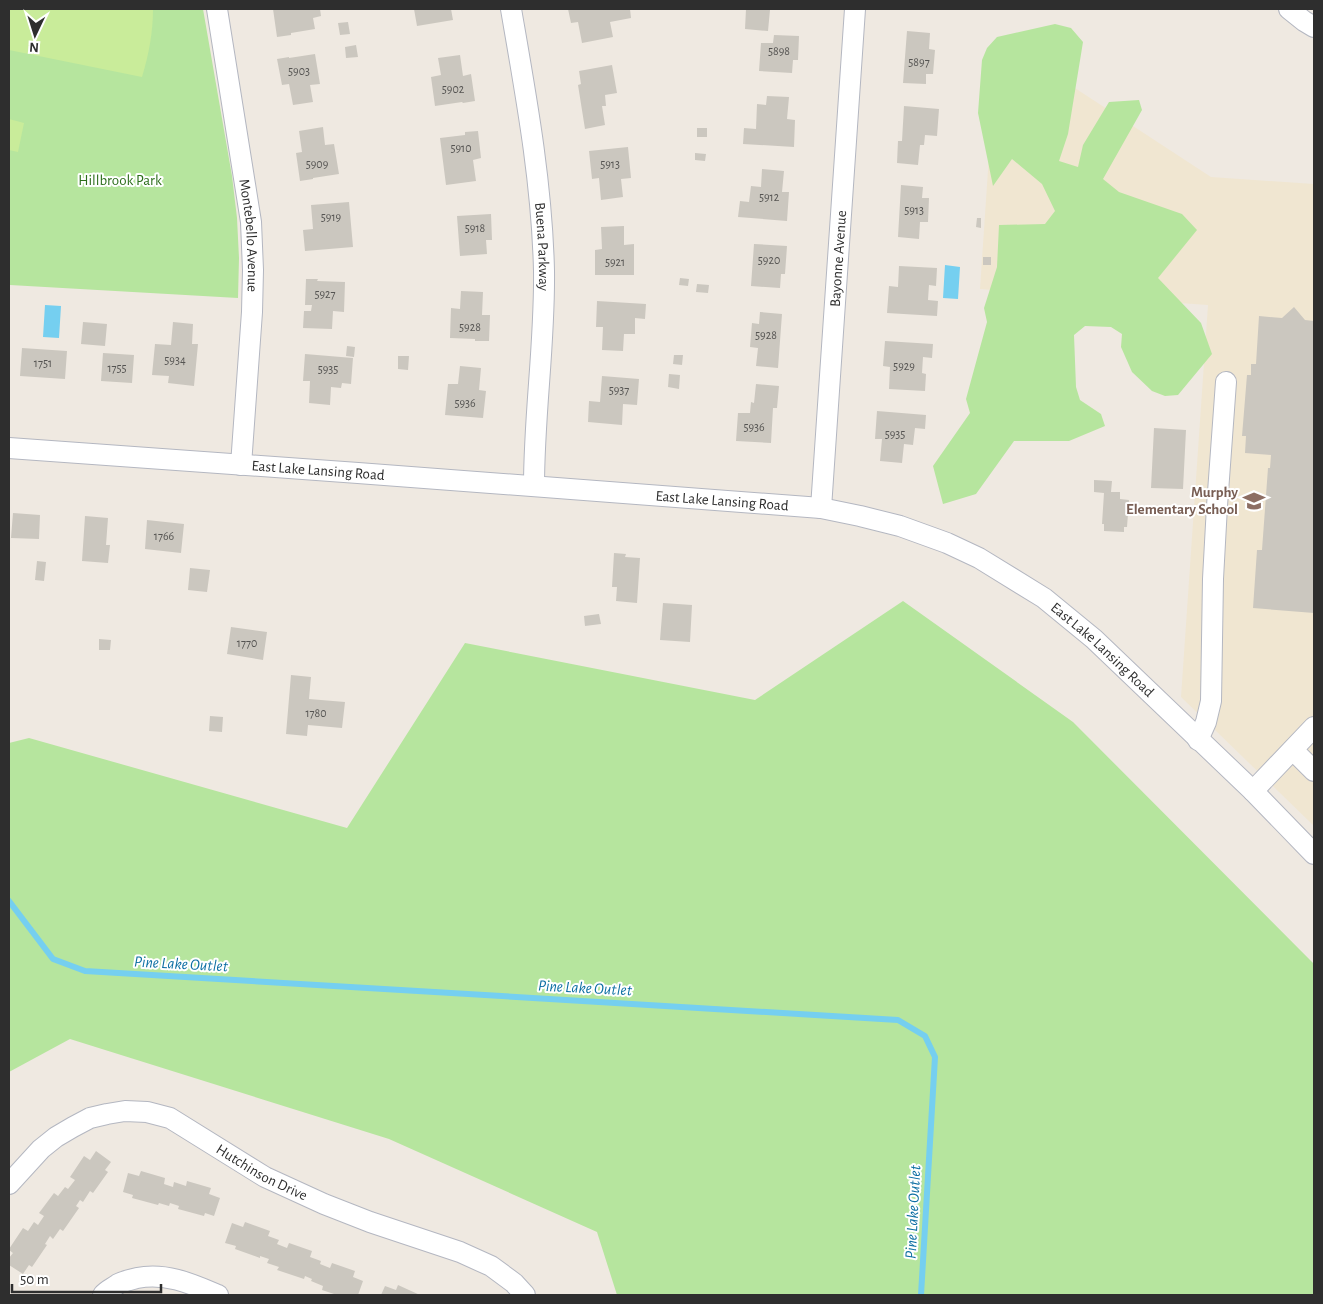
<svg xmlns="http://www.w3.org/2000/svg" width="1323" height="1304" viewBox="0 0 1323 1304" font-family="'Alegreya Sans',sans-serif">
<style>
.education{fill:#f0e6d1}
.green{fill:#b6e59e}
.pitch{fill:#c9ec9a}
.water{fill:#75cff0}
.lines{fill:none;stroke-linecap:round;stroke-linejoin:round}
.stream{stroke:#75cff0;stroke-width:6}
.building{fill:#cbc7bf}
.minor-casing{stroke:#b4b7c1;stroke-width:22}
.minor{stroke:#fff;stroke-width:20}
.labels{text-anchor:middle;stroke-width:4;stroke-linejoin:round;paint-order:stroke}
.number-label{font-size:12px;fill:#555452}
.park-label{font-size:15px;fill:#2c6e1b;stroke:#fff}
.street-label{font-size:15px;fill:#2e2e2e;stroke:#fff}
.education-label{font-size:15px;font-weight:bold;fill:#785e54;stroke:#fff;text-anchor:end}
.water-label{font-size:16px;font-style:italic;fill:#0d6fa3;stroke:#fff}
</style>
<rect width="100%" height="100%" fill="#efe9e1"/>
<path class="education" d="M997,37L1211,177L1314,184V826L1181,697L1208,305L980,289Z"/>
<path class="green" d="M9,9H203L232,176L237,218L239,258L238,298L10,285L9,297Z
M1055,24L1071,28L1083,42L1068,134L1059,161L1078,167L1083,145L1109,102L1139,100L1142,110L1103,179L1119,192L1182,214L1197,230L1158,278L1201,323L1212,354L1178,395L1165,396L1152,391L1132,372L1121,347L1122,334L1111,327L1085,326L1074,335L1076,387L1080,400L1101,414L1105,426L1069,441H1014L976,494L943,504L933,466L970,413L966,399L987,322L984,308L997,267L999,225L1045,224L1055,211L1042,184L1012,159L993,186L978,113L982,60L987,48L997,37Z
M903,601L1073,722L1314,964V1295H617L597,1232L389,1139L70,1039L9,1072V743L29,738L347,828L465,643L755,700Z"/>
<path class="pitch" d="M9,9H153C153,32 149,54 142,77L9,50Z
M9,119L24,123L18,152L9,150Z"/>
<path class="water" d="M945,265L960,267L958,299L943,298Z
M45,305L61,306L59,338L43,337Z"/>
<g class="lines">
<path class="stream" d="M9,901L53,959L85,971L898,1020L925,1036L935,1057L921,1295"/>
</g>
<path class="building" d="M273,9H320L321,16L313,18L315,29L291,33V35L277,37Z
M414,9H451L453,20L417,26Z
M568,9H630L631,18L610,22L613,37L582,43L578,22L571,23Z
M746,9L770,10L768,31L745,29Z
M348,22L350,34L340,35L338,23Z
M907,31L930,33L929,49L935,50L933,74H926V84L903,83Z
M774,35L799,36L798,60H793L792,73L759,71L761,43H773Z
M356,45L358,57L346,58L345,47Z
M315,54L320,84L310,85L313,102L293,105L289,84L282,85L277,59L289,57V58Z
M460,55L463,76L471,74L475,101L463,103L462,102L435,106L431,77L441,75L438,58Z
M612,65L617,93L605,95L606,106H602L605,125L585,129L578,85L581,84L579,71Z
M767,96L789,97L787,119L795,120L794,147L743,144L744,128L756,129L757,104L766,105Z
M904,106L939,109L937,136L925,135L924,145H920L918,165L897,163L898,141H902Z
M323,127L325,145L334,144L339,174L313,178V179L300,181L296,153L302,152L299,131Z
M697,128H707V137H697Z
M478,131L481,158L473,160L476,181L446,185L440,138L465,135V132Z
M628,147L631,178L621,179L623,197L601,200L599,178L592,179L589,151Z
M695,153L706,154L705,161L695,160Z
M762,169L784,171L782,192H789L787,221L738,217L740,201L749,202L751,186L761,187Z
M901,185L923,187L922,198H929L928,222H920L919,239L898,237Z
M349,202L353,247L305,251L303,230L313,229L311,205Z
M491,214L492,240H486L487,254L460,256L457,216Z
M977,218H981V228L976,227Z
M624,226V245L634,244V275H595V250L602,249L601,227Z
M754,244L787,246L785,274H781L780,288L751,286Z
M983,257H991V265H983Z
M899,266L937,268L936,286L929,285L928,300L938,301L937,316L887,313L889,286L898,287Z
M680,278L689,279L688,286L679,285Z
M306,279H318L317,281L345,282L344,312L333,311L332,329L303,328L304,311H311L312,305H305Z
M697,284L709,285L708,293L696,292Z
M461,291L483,292L482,315H490L489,341H475V339L450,338L451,308L460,309Z
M597,301L646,304L645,319L635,318V334H624L623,351L602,350L603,327H596Z
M1294,307L1305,320L1314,321V613L1253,608L1257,550H1262L1268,468H1270L1271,455L1245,453L1246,436H1242L1247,375H1251V364H1256L1259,316L1282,318Z
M760,312L782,314L778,368L756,366L758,348L750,347L752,323L759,324Z
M83,322L107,324L105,346L81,344Z
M173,322L193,324L192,344H198L194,386L168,383L169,376L152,375L155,344L171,345Z
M885,341L933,344L932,358L923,357L922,373L926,374L925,391L889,389L890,367L883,366Z
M347,346L355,347L354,357L346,356Z
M22,348L67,351L65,379L20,376Z
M103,353L134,355L132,383L101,381Z
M305,354L353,358L351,384L342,383L341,388L331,387L330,405L309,403L310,381H303Z
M674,355H683L682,365L673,364Z
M398,356H409L408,370L398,369Z
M460,366L481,368L479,390L486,391L483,418L445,415L448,384H458Z
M669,374L680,375L679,389L668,387Z
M602,376L639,379L637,405L623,404L622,425L588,422L589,401L600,402Z
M756,384L779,386L777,408H773L771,443L736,441L738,413H750L751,402L754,403Z
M877,411L926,415L925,429L915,428L913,445L904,444L902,463L880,461L882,439H875Z
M1154,428L1186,430L1183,489L1151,488Z
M1094,480L1112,481L1111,492H1120V499L1129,500L1127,527H1124V532L1104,531V524H1102L1104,493L1094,492Z
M13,513L40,515L39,539L11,538Z
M85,516L108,518L106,545H110L108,563L82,561Z
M147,520L184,524L181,553L145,549Z
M614,553L626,554L625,557L640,558L637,603L616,601L617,587H612Z
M37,561L46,562L44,581L35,580Z
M190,568L210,570L207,592L188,590Z
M663,603L692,605L690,642L660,640Z
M599,614L601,624L585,626L584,616Z
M231,627L267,632L263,660L227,654Z
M99,639L111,640L110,650H99Z
M291,675L311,677L309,699L345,702L342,728L308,725L307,736L286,734Z
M210,716L223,717L222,732L209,731Z
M96,1151L111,1162L105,1170L108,1172L93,1193L90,1191L83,1202L80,1200L76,1206L79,1208L63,1231L60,1229L53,1239L50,1236L45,1244L47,1245L32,1267L29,1265L23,1274L9,1265V1258L13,1253L9,1250V1249L23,1228L28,1231L34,1222L38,1225L44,1216L39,1213L54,1193L58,1196L65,1187L68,1189L75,1180L70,1177L84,1156L90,1160Z
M141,1171L165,1178L164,1184L173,1187L174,1182L186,1186L187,1181L211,1188L209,1194L220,1198L214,1216L205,1213L204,1216L178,1209L179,1206L170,1203L169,1206L159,1203L158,1205L132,1198L133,1195L123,1192L128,1173L139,1176Z
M245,1222L270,1231L268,1236L279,1240L277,1244L287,1248L289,1243L312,1251L310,1257L321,1261L320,1264L330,1268L332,1263L355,1271L353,1277L363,1281L358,1295H337L322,1290L323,1286L311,1281L312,1279L305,1276L304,1279L277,1270L279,1267L267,1263L269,1259L260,1256V1258L235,1249L236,1246L225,1243L232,1223L243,1227Z
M398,1285L420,1295H381L385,1286L396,1290Z"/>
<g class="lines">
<g class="minor-casing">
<g id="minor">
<path id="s1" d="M217,9L251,222L253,270L252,312L241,465"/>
<path id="s2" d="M511,9C526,96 542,182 544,271C545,343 534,414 534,486"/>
<path d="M1289,9L1304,21L1314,27"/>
<path id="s3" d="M9,448L358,473L821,508L860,516L900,526L947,543L979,558L1044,598L1094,639L1253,791L1314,854"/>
<path id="s4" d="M821,508L855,9"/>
<path d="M1198,740L1206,722L1211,701L1213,579L1217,506L1226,382"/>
<path d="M1293,750L1314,771"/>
<path d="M1253,791L1314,727"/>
<path id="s5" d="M9,1184L41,1149L56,1137L73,1127L90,1118L107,1114L125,1111L147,1112L170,1118L265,1177L324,1204L370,1222L460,1252L491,1266L514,1283L525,1295"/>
<path d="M103,1295C107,1290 113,1288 118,1284C124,1281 130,1280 137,1278C166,1272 192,1284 218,1295"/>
</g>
</g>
<use href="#minor" class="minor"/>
</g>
<defs>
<g id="school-bare" transform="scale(1.725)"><path d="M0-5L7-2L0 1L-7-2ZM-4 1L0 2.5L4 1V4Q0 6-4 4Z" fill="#8d6e63" stroke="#fff" stroke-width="2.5" paint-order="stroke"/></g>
</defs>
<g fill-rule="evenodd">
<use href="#school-bare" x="1254" y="501"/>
</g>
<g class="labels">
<g class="number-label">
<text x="779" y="55">5898</text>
<text x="919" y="66">5897</text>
<text x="299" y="75">5903</text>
<text x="453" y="93">5902</text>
<text x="461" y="152">5910</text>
<text x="317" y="168">5909</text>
<text x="610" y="168">5913</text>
<text x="769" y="201">5912</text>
<text x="914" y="214">5913</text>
<text x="331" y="221">5919</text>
<text x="475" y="232">5918</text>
<text x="769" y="264">5920</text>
<text x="615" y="266">5921</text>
<text x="325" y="298">5927</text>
<text x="470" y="331">5928</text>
<text x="766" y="339">5928</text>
<text x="175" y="364">5934</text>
<text x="43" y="367">1751</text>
<text x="904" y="370">5929</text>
<text x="117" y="372">1755</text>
<text x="328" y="373">5935</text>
<text x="619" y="394">5937</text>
<text x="465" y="407">5936</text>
<text x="754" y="431">5936</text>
<text x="895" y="438">5935</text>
<text x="164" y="540">1766</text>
<text x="247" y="647">1770</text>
<text x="316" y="717">1780</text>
</g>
<g class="park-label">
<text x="120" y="185">Hillbrook Park</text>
</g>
<g class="street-label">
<text dy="5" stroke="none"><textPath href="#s1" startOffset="229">Montebello Avenue</textPath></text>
<text dy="5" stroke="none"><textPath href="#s2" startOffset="240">Buena Parkway</textPath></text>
<text dy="5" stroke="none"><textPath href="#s4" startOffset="250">Bayonne Avenue</textPath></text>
<text dy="5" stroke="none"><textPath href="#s3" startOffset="310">East Lake Lansing Road</textPath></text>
<text dy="5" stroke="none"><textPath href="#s3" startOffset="715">East Lake Lansing Road</textPath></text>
<text dy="5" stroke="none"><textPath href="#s3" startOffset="1135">East Lake Lansing Road</textPath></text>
<text dy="5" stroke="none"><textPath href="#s5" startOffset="294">Hutchinson Drive</textPath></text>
</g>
<g class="education-label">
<text x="1238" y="497">Murphy<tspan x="1238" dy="17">Elementary School</tspan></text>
</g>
<g class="water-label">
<text transform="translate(181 963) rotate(3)" y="6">Pine Lake Outlet</text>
<text transform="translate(585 987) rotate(3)" y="6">Pine Lake Outlet</text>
<text transform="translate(912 1212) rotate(-87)" y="6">Pine Lake Outlet</text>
</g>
</g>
<rect width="1323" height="1304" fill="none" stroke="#2e2e2e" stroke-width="20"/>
<g transform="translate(35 35) rotate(184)" stroke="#ffffff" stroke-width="4" paint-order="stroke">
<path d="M0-4L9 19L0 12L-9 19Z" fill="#2e2e2e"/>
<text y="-8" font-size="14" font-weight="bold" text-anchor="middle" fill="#2e2e2e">N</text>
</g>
<path d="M12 1284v8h149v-8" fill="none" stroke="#2e2e2e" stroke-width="2.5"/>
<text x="20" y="1284" font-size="15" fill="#2e2e2e" stroke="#ffffff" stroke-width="4" paint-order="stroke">50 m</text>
</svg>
